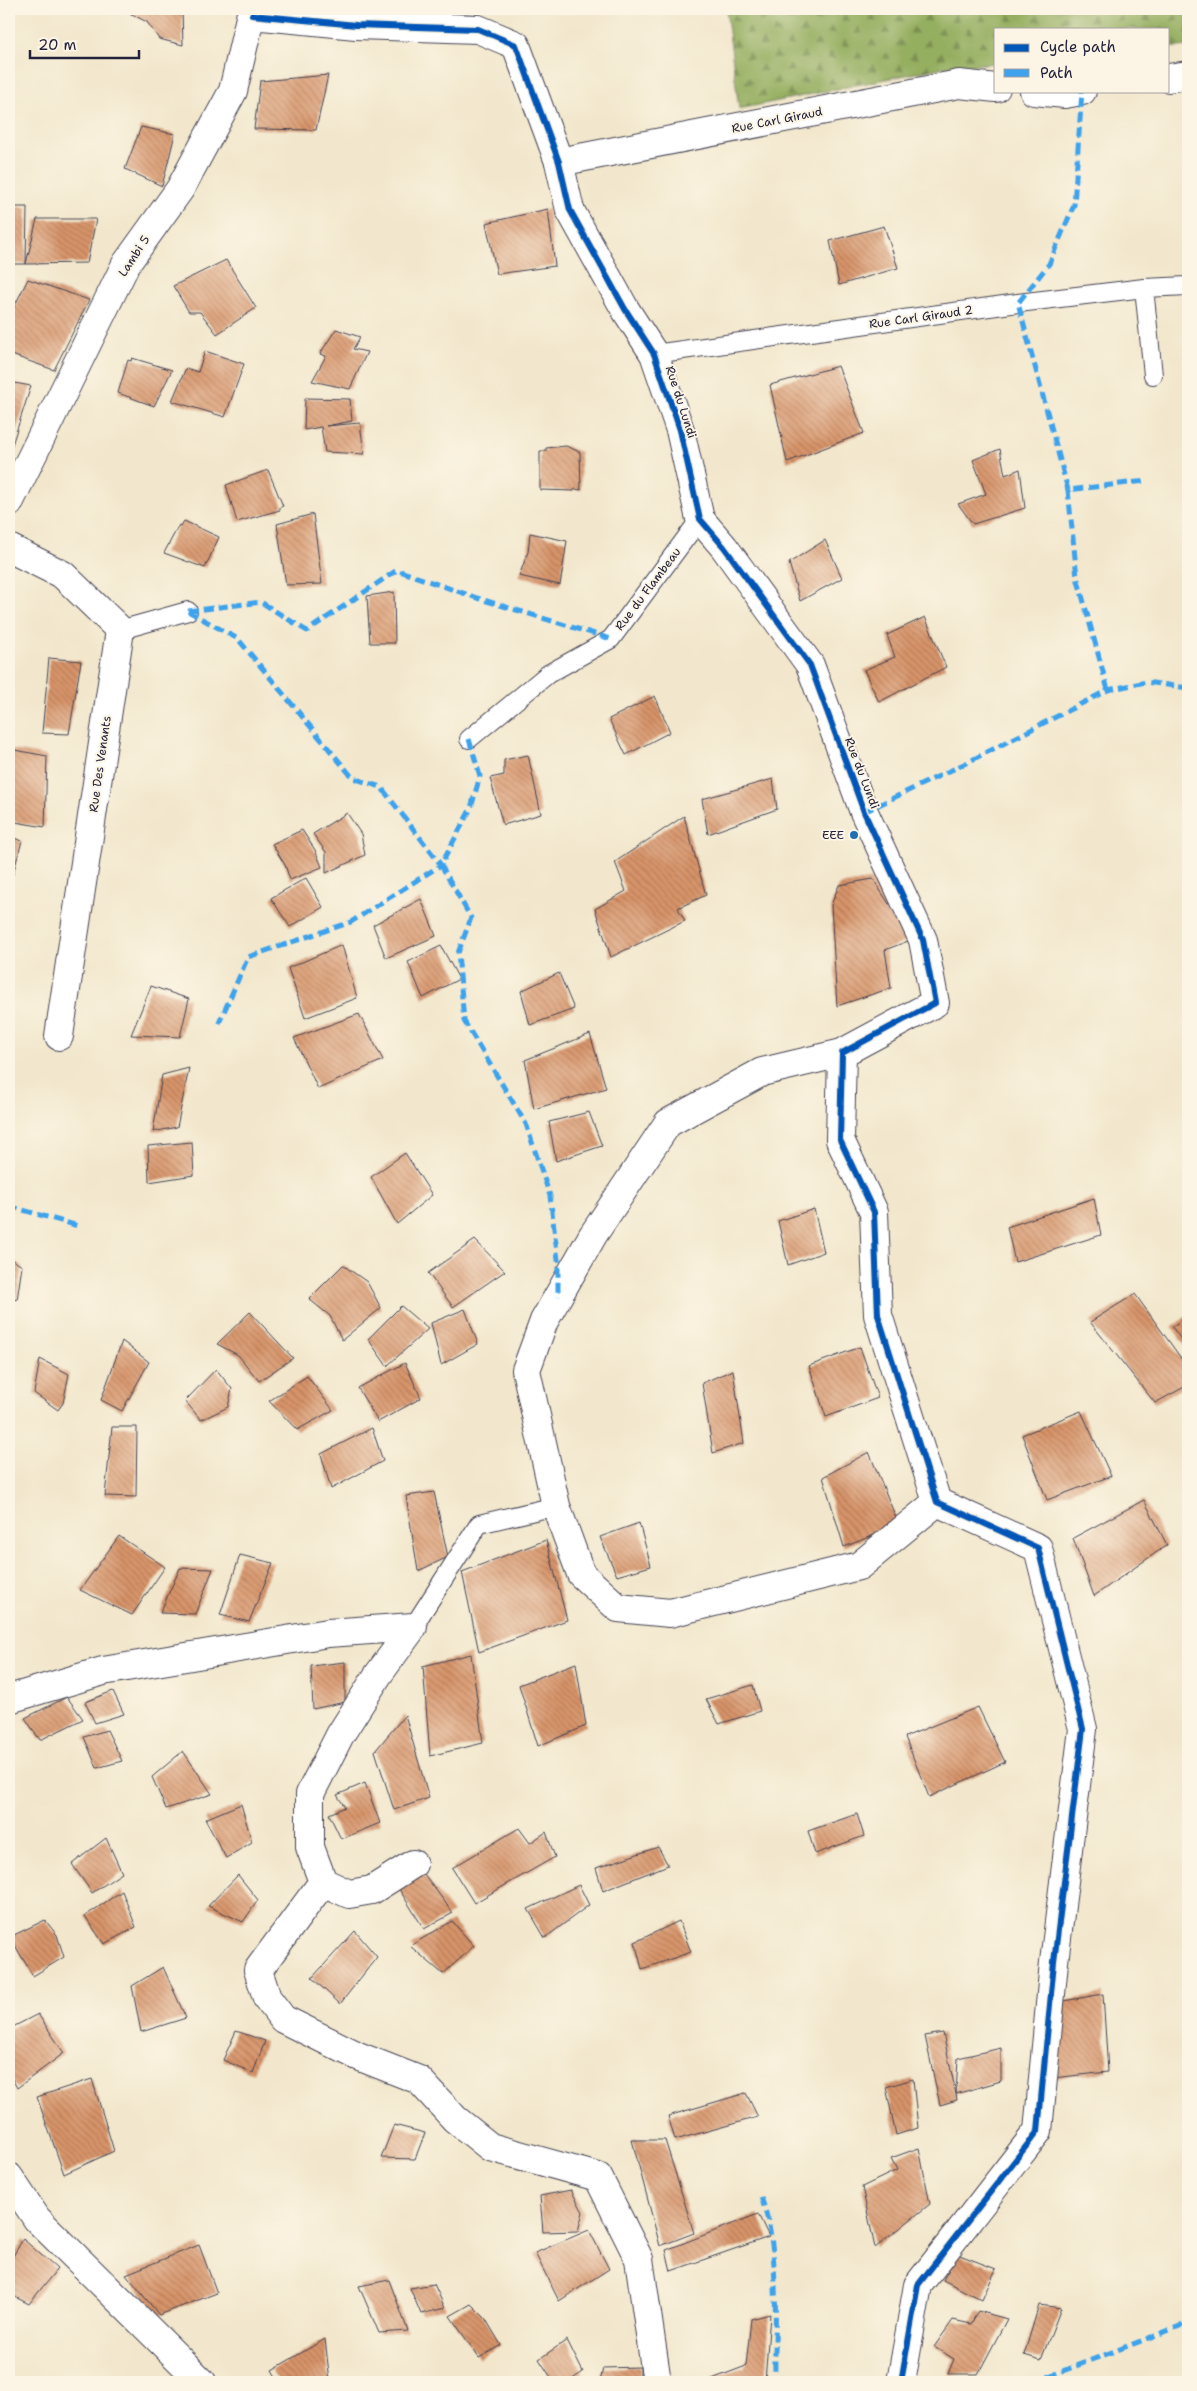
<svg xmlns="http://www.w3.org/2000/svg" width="1197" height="2391" viewBox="0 0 1197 2391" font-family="'Shantell Sans',sans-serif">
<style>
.forest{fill:url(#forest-firs);stroke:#5c684e}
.building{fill:url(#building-back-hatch)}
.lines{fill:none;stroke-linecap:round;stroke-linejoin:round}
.service-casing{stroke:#414051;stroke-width:20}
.minor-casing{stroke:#414051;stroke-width:30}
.service{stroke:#fff;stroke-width:18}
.minor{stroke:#fff;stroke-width:28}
.quiet{stroke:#3ea2ec;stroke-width:5;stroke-dasharray:10 5;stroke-linecap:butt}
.cycleway-casing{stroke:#fcf5e5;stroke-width:9}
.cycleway{stroke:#0057b8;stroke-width:6}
.poi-dot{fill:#1f6fb2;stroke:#fcf5e5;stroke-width:2}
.labels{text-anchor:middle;stroke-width:4;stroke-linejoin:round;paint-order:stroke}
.street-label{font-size:12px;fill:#22223b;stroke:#fcf5e5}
.poi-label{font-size:12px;fill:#22223b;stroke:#fcf5e5;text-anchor:end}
</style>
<defs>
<pattern id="forest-firs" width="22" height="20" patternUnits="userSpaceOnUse" patternTransform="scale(1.25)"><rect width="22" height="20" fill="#95af60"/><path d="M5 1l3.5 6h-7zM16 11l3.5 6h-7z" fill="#798e50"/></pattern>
<pattern id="building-back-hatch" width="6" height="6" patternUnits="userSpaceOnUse" patternTransform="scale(1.25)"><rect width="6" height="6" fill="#d89469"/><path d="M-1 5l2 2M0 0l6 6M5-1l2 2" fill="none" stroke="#af7858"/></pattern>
</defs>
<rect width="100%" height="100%" fill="#fcf5e5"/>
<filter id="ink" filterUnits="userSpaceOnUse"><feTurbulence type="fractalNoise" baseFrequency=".02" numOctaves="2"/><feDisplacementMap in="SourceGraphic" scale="10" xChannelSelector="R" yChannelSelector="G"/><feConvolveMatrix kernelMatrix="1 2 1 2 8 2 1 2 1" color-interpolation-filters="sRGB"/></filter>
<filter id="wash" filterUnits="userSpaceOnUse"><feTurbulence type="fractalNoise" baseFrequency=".0096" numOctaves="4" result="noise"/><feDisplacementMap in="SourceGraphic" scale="20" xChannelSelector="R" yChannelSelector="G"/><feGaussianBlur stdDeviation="1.12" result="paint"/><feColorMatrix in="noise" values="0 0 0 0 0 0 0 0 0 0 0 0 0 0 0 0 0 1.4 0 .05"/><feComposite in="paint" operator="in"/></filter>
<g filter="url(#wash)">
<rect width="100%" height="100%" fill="#f2e7cc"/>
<path class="forest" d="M726,9H1188V46L1168,48V29H996V63L945,67L739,109Z"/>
<g id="blocks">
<path class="building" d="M122,9H182L183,45L159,39L147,22Z
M328,75L316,130L254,129L260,81Z
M141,127L175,134L162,186L125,169Z
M9,207H27L26,264H9Z
M548,209L555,266L497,274L486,223Z
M37,219H96L87,263L26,264Z
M884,226L898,268L839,285L830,241Z
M226,260L256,308L217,334L200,312H189L173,286Z
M28,279L89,300L54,370L9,354V317Z
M336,329L360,337L353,349L367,352L350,389L312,381L326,356L320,354Z
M205,351L244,364L225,417L172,401L186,368L198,372Z
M132,358L172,370L154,406L118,393L128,360L131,361Z
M838,366L864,433L787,462L770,385Z
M9,382L31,386L9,454Z
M305,398L350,399L352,421L326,426L360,423L364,454L325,452L321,427L304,430Z
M566,446L580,452L581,490L575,489L574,491L540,490V451H546V448Z
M1000,449L1005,475L1020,469L1025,508L973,524L958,504L986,494L973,460Z
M268,470L283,506L280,507V510L237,522L226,485Z
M313,514L322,584L286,585L277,524Z
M184,521L219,537L205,568L164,553L179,525L181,526Z
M530,533L567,541L560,585L519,576L528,552Z
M825,540L842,578L800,601L789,563Z
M394,592L395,643H370L367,596Z
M925,617L946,667L879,702L864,670L895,657L887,635Z
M49,658L81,661L69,734L42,733Z
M655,696L670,732L626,755L609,719Z
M9,749L47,756L45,827L9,821Z
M528,755L541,814L503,825L490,778L504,775V760Z
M773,779L777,809L708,834L702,799Z
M347,813L361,834L365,855L326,873V852L313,834Z
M684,816L706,895L678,908L685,921L611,957L595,909L626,891L615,862Z
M302,830L315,850L322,867L290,880L285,865L272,844Z
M9,836L22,841L9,888Z
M306,878L323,907L290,927L271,898Z
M873,879L889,904L906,903L908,941L885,950L891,988L837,1006L831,905L839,885Z
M421,899L436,936L386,958L373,925Z
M342,945L357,998L305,1018L288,968Z
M441,946L459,979L423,998L408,962Z
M559,973L574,1009L530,1025L521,991Z
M151,986L189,999L180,1037L131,1035Z
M359,1014L383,1060L318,1089L294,1038Z
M590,1034L606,1088L534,1109L525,1060Z
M189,1068L177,1127L153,1132L162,1075Z
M589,1112L602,1146L556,1161L549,1122Z
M192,1142L194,1175L149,1182L148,1146Z
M405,1153L432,1195L397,1224L371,1177Z
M1094,1198L1101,1235L1015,1262L1007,1227Z
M814,1209L824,1252L788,1265L778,1221Z
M475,1240L505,1271L453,1307L428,1273Z
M9,1258L22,1266L17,1300L9,1298Z
M343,1265L367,1282L381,1308L342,1340L330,1316L309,1299Z
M1135,1294L1188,1368V1385L1155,1403L1090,1322Z
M401,1306L428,1329L387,1366L368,1339Z
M465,1309L478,1344L441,1365L431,1323Z
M250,1312L293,1358L259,1381L238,1355L217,1344Z
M1188,1315V1349L1172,1327Z
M122,1341L149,1362L122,1411L101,1400Z
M860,1347L878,1398L826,1417L809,1366Z
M40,1359L69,1374L63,1403L58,1410L34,1393Z
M405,1363L421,1398L378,1422L358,1388Z
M216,1369L232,1389L228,1407L201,1420L185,1401Z
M733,1370L744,1443L713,1453L702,1383Z
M307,1376L333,1410L297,1430L269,1401Z
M1081,1411L1111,1476L1047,1500L1022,1435Z
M112,1427H137L136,1497L105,1496Z
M372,1428L383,1461L331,1489L321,1454Z
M869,1452L899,1525L844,1547L823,1477Z
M434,1492L448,1557L418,1571L406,1496Z
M1144,1500L1167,1545L1094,1596L1073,1538Z
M639,1523L651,1566L617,1576L600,1537Z
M119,1536L165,1567L132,1615L80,1590Z
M546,1540L567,1620L479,1652L462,1572Z
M240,1555L273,1563L249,1622L220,1615Z
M180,1568L213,1569L195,1614L160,1613Z
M471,1654L483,1743L430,1756L423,1666Z
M345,1662V1702L313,1709L311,1666Z
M576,1663L586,1726L538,1746L519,1685Z
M753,1685L760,1711L719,1724L706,1699Z
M113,1691L124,1714L95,1723L85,1702Z
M67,1697L83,1719L40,1740L25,1718Z
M978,1707L1005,1762L929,1797L905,1737Z
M405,1715L429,1798L394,1810L375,1751Z
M107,1730L122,1761L97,1768L84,1737Z
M183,1751L212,1794L166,1809L152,1777Z
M365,1783L380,1823L341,1839L329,1814L345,1807L337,1795Z
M241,1804L252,1842L226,1858L205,1819Z
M857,1814L864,1836L815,1854L808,1831Z
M519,1828L530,1843L546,1832L555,1857L474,1903L452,1868Z
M106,1838L122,1873L92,1893L72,1864Z
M658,1847L668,1865L603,1891L596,1868Z
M424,1874L453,1913L424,1929L399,1889Z
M238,1875L258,1900L243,1922L208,1906Z
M579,1885L589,1905L545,1938L528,1909Z
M122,1891L136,1927L104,1944L85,1916Z
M45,1920L57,1935L64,1957L33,1976L10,1937Z
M452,1921L474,1946L443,1974L410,1946Z
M679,1921L691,1952L642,1969L635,1942Z
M355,1931L377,1957L340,2004L312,1978Z
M163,1967L186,2018L141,2032L132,1986Z
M1103,1994L1108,2072L1053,2078L1052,2003Z
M38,2014L64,2053L17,2088L9,2073V2049L11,2047L9,2043V2029Z
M236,2031L265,2041L253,2073L223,2060Z
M943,2033L956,2094L958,2058L1001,2048V2081L956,2094L957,2100L940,2105L925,2036Z
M92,2079L114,2151L64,2174L37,2097Z
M913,2079L918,2128L896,2135L886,2087Z
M746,2093L758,2117L675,2140L668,2116Z
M394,2125L425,2133L415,2159L381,2158Z
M632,2140H665L694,2233L660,2246Z
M919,2148L930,2204L875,2248L862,2187L897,2170L891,2158Z
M571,2190L583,2212L578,2231L543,2232L540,2196Z
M758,2214L769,2237L671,2271L666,2250Z
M589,2230L609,2269L559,2301L535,2253Z
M23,2239L57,2269L29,2304L9,2294V2263Z
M199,2245L217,2293L159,2315L126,2274Z
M957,2254L996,2269L982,2300L943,2280Z
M389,2280L408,2331L379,2333L359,2286Z
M434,2284L445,2308L421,2314L410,2288Z
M471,2304L485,2318L501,2345L479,2358L450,2316Z
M1039,2305L1061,2308L1041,2360L1024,2355Z
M978,2311L1007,2319L978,2374H948L954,2359L934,2347L953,2320L971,2324Z
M770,2314L765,2382H704L746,2366L751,2319Z
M325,2339L330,2382H279L272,2370Z
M567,2340L583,2372L568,2382H554L539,2359Z
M640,2367V2382H600L603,2368Z"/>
</g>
</g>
<g filter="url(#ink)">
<use href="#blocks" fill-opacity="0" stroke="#414051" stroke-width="1"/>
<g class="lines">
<g class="service-casing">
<path id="service" d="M1144,288L1153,375
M654,354L1018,303L1144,288L1188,286
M120,630L188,611
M469,739L548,674L611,639L700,519
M413,1627L479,1524L556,1506"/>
</g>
<g class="minor-casing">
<path id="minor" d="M252,15L356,25L478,29L516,45L559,162L570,210L625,309L654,354L680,430L700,519L724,547L810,665L864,812L923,940L935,1003L842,1053L840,1140L874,1212L878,1315L937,1502L1038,1548L1083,1729L1054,1962L1038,2131L918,2285L901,2382
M1168,78L1188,75
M1034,91L1065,94L1082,91
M559,162L959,84L996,88
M9,503L126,264L180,189L233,91L252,9
M9,548L63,575L120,630L59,1036
M842,1053L762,1072L668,1123L593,1235L544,1321L526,1370L556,1506L581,1574L618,1608L670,1613L859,1566L937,1502
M9,1699L103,1671L328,1633L413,1627L378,1675L340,1735L310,1794V1847L323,1882L349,1894L372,1890L413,1864
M323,1882L258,1970L267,1998L283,2019L358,2056L419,2080L455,2119L490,2147L598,2177L639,2259L657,2382
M9,2177L37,2219L202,2382"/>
</g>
<use href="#service" class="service"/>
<use href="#minor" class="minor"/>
<path class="quiet" d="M1068,490L1018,303L1049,264L1074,205L1082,91
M188,611L238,639L353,778L381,787L441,865L351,922L248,957L219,1023
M188,611L261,602L307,631L397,570L477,598L611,639
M1108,690L1077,577L1068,490L1146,481
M469,739L480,776L471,808L441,865L471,918L458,953L464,1021L526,1124L550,1196L558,1260V1297
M864,812L966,763L1108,690L1146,682L1188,688
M9,1206L78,1226
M761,2197C781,2252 774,2324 775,2382
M1034,2382L1180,2326L1188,2318"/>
<g class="cycleway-casing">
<path id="cycleway" d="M252,15L356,25L478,29L516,45L559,162L570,210L625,309L654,354L680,430L700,519L724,547L810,665L864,812L923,940L935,1003L842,1053L840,1140L874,1212L878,1315L937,1502L1038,1548L1083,1729L1054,1962L1038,2131L918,2285L901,2382"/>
</g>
<use href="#cycleway" class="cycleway"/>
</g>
</g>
<circle class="poi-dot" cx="854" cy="835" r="5"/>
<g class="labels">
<g class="street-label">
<text transform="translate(777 120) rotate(-11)" y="4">Rue Carl Giraud</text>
<text transform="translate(134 256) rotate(-57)" y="4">Lambi 5</text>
<text transform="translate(921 317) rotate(-8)" y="4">Rue Carl Giraud 2</text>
<text transform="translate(681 402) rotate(72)" y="4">Rue du Lundi</text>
<text transform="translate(648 589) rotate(-53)" y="4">Rue du Flambeau</text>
<text transform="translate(100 764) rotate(-82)" y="4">Rue Des Venants</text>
<text transform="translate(862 773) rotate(69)" y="4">Rue du Lundi</text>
</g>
<g class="poi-label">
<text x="844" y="839">EEE</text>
</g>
</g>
<rect width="1197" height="2391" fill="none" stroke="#fcf5e5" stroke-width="30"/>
<rect x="994" y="28" width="175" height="65" fill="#fcf5e5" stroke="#a5a1a1"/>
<rect x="1004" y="44" width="25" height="8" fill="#0057b8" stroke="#a5a1a1"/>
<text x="1040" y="52" font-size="15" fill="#22223b">Cycle path</text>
<rect x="1004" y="69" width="25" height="8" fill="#3ea2ec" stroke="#a5a1a1"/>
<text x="1040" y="78" font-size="15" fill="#22223b">Path</text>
<path d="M30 50v8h109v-8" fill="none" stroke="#22223b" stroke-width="2.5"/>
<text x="38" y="50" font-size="15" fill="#22223b" stroke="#fcf5e5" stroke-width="4" paint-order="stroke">20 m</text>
</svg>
